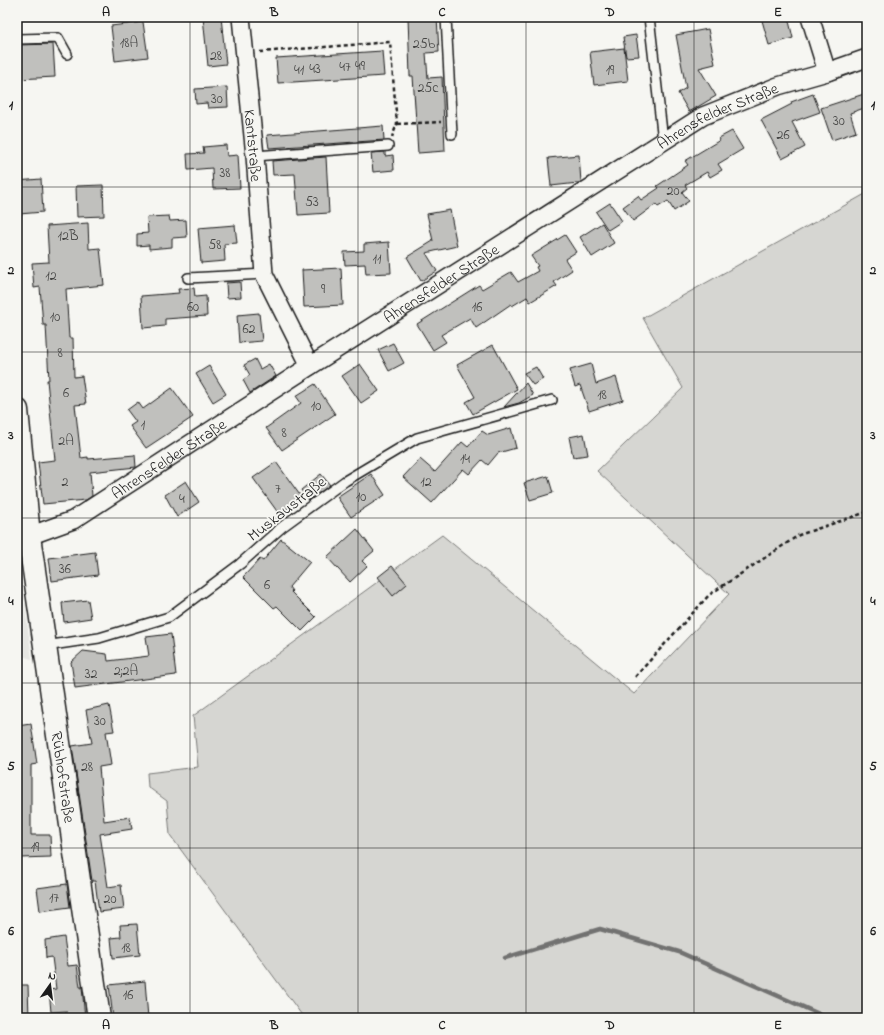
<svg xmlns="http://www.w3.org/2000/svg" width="884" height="1035" viewBox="0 0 884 1035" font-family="'Indie Flower',sans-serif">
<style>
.built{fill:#e6e6e2}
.green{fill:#d6d6d2;stroke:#797977}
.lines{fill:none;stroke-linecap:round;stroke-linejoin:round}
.stream{stroke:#727271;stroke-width:4.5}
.building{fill:#c0c0bd;stroke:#1c1c1c}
.lane-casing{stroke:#1c1c1c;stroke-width:12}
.street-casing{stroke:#1c1c1c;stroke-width:20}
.secondary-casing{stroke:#1c1c1c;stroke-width:25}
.path{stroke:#1c1c1c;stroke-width:2.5;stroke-dasharray:4 3;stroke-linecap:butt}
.lane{stroke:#f6f6f2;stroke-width:9}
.street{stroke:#f6f6f2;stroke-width:17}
.secondary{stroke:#f6f6f2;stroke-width:22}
.grid{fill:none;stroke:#1c1c1c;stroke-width:1;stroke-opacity:0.55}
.labels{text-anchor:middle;stroke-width:3.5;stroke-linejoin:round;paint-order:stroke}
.number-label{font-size:14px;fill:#454544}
.street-label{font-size:16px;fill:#1c1c1c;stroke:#f6f6f2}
.neatline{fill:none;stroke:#1c1c1c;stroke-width:1.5}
.grid-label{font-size:13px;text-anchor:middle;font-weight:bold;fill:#1c1c1c}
</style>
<rect width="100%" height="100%" fill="#f6f6f2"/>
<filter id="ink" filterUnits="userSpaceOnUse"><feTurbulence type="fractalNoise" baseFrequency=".025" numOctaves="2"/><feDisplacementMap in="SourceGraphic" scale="8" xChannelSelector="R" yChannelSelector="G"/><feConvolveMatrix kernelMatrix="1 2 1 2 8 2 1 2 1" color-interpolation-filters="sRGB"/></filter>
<g filter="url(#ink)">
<path class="built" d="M17,548L32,659L17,655Z"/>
<path class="green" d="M867,193V1018H304L170,835L167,801L148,787L147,773L198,767L193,716L442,535L634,694L729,594L597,471L683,388L643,318Z"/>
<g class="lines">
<path class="stream" d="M505,958L600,929L679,952L828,1018"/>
</g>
<path class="building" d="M203,17H221L226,64L208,66Z
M408,17H437L439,52L426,53L428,78L442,77L445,151L418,153L413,76H410Z
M761,17H788L793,38L769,45Z
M143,22L148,57L115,61L111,26Z
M708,29L715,64L699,68L716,96L689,112L678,93L686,88L676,35Z
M636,35L639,56L626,57L623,37Z
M53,44L55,77L18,79L17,45Z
M624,48L628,81L594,85L590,52Z
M382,51L384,76L278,83L276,58Z
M227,87L228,107L208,108L207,103L196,104L195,89Z
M867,93V107L850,113L856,132L832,140L821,108Z
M813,94L820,112L792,122L805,147L782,159L761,120L792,104L791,102Z
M383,126L384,140L269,148L267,135Z
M732,131L743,149L718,164L722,170L710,177L707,172L685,185L687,188L682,192L689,201L674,211L668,201L658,207L656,204L633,221L623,207L638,196L641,200L659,188L657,186L688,165L685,161L720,140L719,138Z
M226,145L227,156L238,155L240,188L213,189L212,168L188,170L187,154L204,153L203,147Z
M385,152V156L393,155L394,170L373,172L371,153Z
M579,155L581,182L578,183L551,186L548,158Z
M326,157L329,213L298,215L295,174L273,175L272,161Z
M41,179L43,212L19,214L17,181Z
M103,185L104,216L77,217L76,186Z
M610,203L622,221L608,230L596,212Z
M450,210L457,246L426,253L437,271L421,281L407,257L433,241L427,214Z
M169,216L170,221L186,220L187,237L172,238V247L149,249V245L137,246V234L148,233L147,217Z
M88,223L89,249L100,248L104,285L66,289L69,338H73L74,377L82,376L86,404L75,405L81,458L88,457V459L135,455L136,467L90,472L92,496L86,500L43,504L38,462L55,460L47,380H49L46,325H43L40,287L34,288L32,263L49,262L47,226Z
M602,223L614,243L592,257L580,237Z
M235,225L237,243L224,244L225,261L201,263L198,228Z
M565,235L576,252L565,259L572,270L554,282L557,286L530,302L527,297L512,306L511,304L476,328L470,318L441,335L446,342L433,350L417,324L479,285L482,289L511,272L518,282L538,271L536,267L538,266L531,256Z
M389,242L391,273L366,274L365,264L345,265L344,252L364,251V244Z
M341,268L343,305L304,307L302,270Z
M240,282L241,297L227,298L226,283Z
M194,288L195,297L206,296L207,316L165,319V326L143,328L141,296L179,293L178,289Z
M259,313L262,341L239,343L237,315Z
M393,343L404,363L389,371L378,350Z
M493,345L517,389L473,414L466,402L475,397L457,365Z
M255,359L260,369L269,364L276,376L250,393L243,380L250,375L244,365Z
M360,364L379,391L361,403L342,376Z
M591,364L596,384L616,377L623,400L589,411L580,385L575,387L570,370Z
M209,366L226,394L213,402L196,374Z
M536,367L543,379L533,385L524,373Z
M526,383L533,395L519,403L504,407Z
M315,384L335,414L282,450L266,428L301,403L296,396Z
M172,388L193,417L146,448L130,426L136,422L127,410L138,402L143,409Z
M511,428L516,448L498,453L488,465L482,460L469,474L463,469L432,503L403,477L420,459L435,472L462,442L468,447L482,431L488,435Z
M584,434L588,455L573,457L569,437Z
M276,462L302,498L279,514L253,478Z
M321,474L330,485L309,500L301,490Z
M371,474L385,495L351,517L337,497Z
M548,476L553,493L530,500L524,483Z
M186,481L199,502L177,517L165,495Z
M357,529L374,551L362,561L367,566L350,582L327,557Z
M281,539L310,562L289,587L292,591L291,592L316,617L302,631L277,606L274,608L243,577L260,559L263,561Z
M95,552L98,575L52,581L49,558Z
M392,566L407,584L393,596L378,577Z
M88,600L91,618L64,622L62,603Z
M171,634L176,675L75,688L71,662L83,651L107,654L108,661L149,656L146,637Z
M109,705L114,731L106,732L111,765L99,767L104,821L130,817L132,829L100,834L108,887L121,885L124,909L99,912L95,881H92L72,746L92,743L86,710Z
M31,724L37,764L31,765V835H50L51,857L20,858L19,808H17V726Z
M67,884L70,907L40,911L37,888Z
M137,924L140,955L113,958L111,938L121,937L120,925Z
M64,937L68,966L77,965L80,987H82L85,1018H66V1011L51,1012L49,990L56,989L52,957L46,958L45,940Z
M145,981L148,1018H113L109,985Z
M17,985H28L29,1018H17Z"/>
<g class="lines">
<g class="lane-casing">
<path id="lane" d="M446,17L452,134
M649,17L663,141
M17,39L58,38L67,54
M255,156L388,146
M188,278L264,274
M45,646L99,638L169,617L240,564L282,527L345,481L417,438L552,400"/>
</g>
<g class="street-casing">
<g id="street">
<path id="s1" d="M241,17L255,156L264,274L310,366"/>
<path d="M810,17L827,72"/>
<path id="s2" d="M17,532L29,536L73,520L310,366L703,116L778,86L827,72L867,58"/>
</g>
</g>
<g class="secondary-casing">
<g id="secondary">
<path id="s3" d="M17,410L29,536L99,1018"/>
</g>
</g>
<path class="path" d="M260,52L390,42L397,124L392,137
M397,124L441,122
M635,677L709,595L799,535L867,512"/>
<use href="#lane" class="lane"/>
<use href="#street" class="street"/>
<use href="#secondary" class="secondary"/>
</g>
</g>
<path class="grid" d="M190,17V1018M358,17V1018M526,17V1018M694,17V1018M17,187H867M17,352H867M17,518H867M17,683H867M17,848H867"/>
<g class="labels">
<g class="number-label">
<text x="129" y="47">18A</text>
<text x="424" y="48">25b</text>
<text x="216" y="60">28</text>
<text x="360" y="70">49</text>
<text x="345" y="71">47</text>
<text x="315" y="73">43</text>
<text x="299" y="74">41</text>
<text x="610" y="74">19</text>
<text x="428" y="92">25c</text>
<text x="217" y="103">30</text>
<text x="839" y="125">30</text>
<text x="783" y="139">26</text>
<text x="225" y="177">38</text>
<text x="673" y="195">20</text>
<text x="312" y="206">53</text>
<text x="68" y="240">12B</text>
<text x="215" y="249">58</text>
<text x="377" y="263">11</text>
<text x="51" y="280">12</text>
<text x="323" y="293">9</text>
<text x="193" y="311">60</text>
<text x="477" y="311">16</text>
<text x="55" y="321">10</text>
<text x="249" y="333">62</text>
<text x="60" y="357">8</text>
<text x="66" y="397">6</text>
<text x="602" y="399">18</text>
<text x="316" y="410">10</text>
<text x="143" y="429">1</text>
<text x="284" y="437">8</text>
<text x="66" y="445">2A</text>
<text x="465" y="463">14</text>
<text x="65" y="486">2</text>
<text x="426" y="486">12</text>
<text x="278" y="493">7</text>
<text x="361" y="501">10</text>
<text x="182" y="503">4</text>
<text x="65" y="573">36</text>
<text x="267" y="589">6</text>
<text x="126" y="675">2;2A</text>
<text x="91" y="678">32</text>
<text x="100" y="725">30</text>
<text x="87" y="771">28</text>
<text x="35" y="851">19</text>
<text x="54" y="902">17</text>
<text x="110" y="903">20</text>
<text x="126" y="952">18</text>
<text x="128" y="999">16</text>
</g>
<g class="street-label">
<text dy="6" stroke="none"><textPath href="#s2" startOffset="821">Ahrensfelder Straße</textPath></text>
<text dy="6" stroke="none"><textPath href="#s1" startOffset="129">Kantstraße</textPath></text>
<text dy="6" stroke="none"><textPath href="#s2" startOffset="497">Ahrensfelder Straße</textPath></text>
<text dy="6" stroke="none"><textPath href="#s2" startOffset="173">Ahrensfelder Straße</textPath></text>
<text transform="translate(286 508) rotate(-38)" y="6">Muskaustraße</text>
<text dy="6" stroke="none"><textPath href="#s3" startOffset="370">Rübhofstraße</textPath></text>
</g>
</g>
<rect width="884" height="1035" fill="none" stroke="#f6f6f2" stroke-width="44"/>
<g transform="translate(50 985) rotate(14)" stroke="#f6f6f2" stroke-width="3" paint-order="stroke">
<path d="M0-3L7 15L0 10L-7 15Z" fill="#1c1c1c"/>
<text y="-6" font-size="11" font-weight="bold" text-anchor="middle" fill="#1c1c1c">N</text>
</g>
<rect x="22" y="22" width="840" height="991" class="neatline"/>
<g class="grid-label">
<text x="106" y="16">A</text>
<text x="274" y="16">B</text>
<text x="442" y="16">C</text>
<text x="610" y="16">D</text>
<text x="778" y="16">E</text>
<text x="11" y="109">1</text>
<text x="873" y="109">1</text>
<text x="11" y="274">2</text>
<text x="873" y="274">2</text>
<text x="11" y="439">3</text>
<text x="873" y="439">3</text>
<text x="11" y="605">4</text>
<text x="873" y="605">4</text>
<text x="11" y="770">5</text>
<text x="873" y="770">5</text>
<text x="11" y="935">6</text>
<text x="873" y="935">6</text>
<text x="106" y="1029">A</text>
<text x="274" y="1029">B</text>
<text x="442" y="1029">C</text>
<text x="610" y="1029">D</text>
<text x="778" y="1029">E</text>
</g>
</svg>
